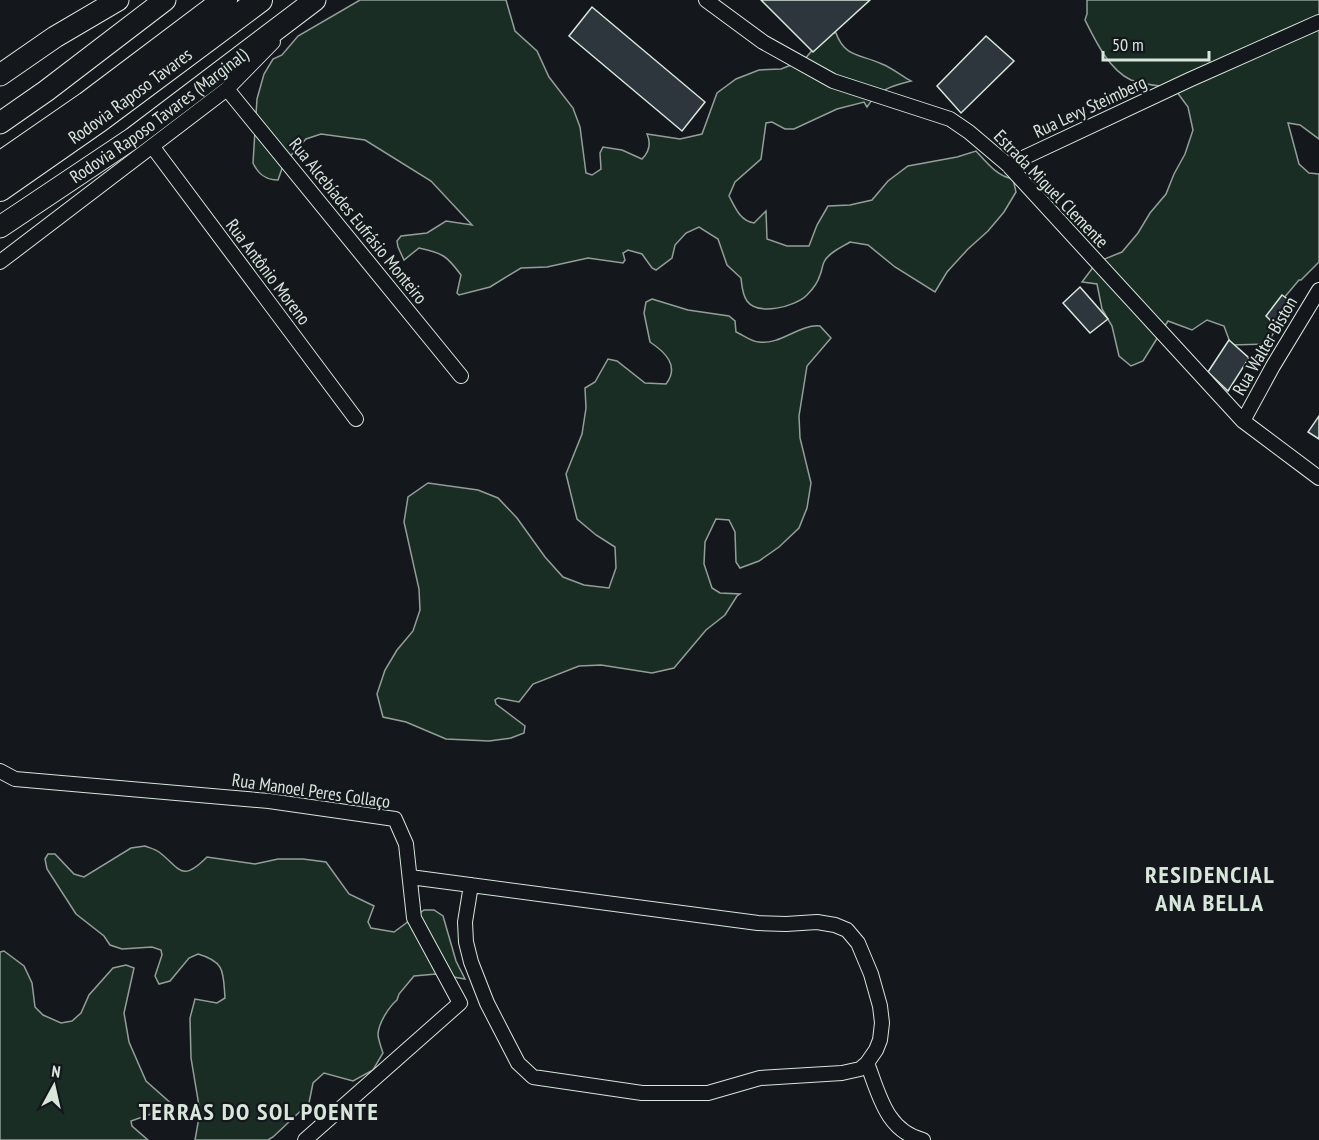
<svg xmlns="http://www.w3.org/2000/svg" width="1319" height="1140" viewBox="0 0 1319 1140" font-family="'PT Sans Narrow',sans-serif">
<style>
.green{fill:#1a2d24;stroke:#939e99;stroke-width:1.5}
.building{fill:#2c363c;stroke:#d8e6dc;stroke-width:1.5}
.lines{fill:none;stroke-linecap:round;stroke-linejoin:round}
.minor-casing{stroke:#d8e6dc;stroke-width:16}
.trunk-casing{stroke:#d8e6dc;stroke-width:23}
.motorway-casing{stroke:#d8e6dc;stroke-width:26}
.minor{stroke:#14181c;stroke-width:14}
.trunk{stroke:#14181c;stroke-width:21}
.motorway{stroke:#14181c;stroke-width:24}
.labels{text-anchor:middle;stroke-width:4.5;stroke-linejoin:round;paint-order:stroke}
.street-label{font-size:18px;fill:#d8e6dc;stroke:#14181c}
.district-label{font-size:24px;font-weight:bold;letter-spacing:1.5px;fill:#d8e6dc;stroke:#14181c}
</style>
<rect width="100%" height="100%" fill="#14181c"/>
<path class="green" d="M360,0H506L515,31L537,51L549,77L573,108L580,127L586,173L592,175L601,169L600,153L603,147L622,150L642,159C649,152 651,143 647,134L680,139L702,134L717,93L736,79L759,70L781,69L804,60L820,41V30L836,33C845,58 861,54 882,64C892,68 902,76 911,81C894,85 877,90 867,107L864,102L837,109L794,129H785L772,122L766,123L761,159L735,182L729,196C735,207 740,221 754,223L766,211L767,239L787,246H809L817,225L828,206L850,205L872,200L888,181L908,166L957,157L976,151C987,163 997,176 1013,179L1016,192L1004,212L988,231L968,249L947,272L935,292L895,267L868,245L850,242C842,247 828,253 824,262C822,266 822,271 820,275C818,282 812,290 807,295C795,307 758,316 747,301C742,294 742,286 741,278L727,265L718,239L699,227L686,233L675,245L672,258L656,270L652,268L642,254L628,250L623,253L625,260L623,263L588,258L547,267L521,268L490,287L459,295L457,293L461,275C447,256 443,253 419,248L404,260L398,247L397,241L401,236L427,233L446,221L472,225L431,181L365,140L321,134L306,139L284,163L278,180C265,180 258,174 253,163L257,99L264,74L273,59L282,55L298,36Z
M1087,0H1319V139L1300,125L1288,123L1299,164L1309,173L1319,174V262L1301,280H1299L1283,299L1279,324L1267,344L1231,345L1224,326L1207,320L1192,330L1168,321L1143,361L1131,366L1119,356L1112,326L1102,309L1097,284L1082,282L1097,262L1122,252L1138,233L1150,213L1166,194L1174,174L1185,154L1193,130L1188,107L1174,88C1161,86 1144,85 1131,80C1109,70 1095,40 1085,20L1087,14Z
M652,299L688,310L729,316L735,321L736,332C743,335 752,342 759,342C781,345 799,324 820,326L831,338L807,366L799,416L800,438L811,483L807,508L799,528L779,547L759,561L740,568L736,562L735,532L729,520L716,519L705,542L704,564L712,588L720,593L740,594L737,596L725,615L706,630L674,668L652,673L601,665L579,666L533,684L519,702L498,698L495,700L496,704L525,726L524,733L511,738L489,741L446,739L406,722L383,717L377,694L385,670L397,650L413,631L420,610L419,589L404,522L408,497L428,483L478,490L498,498L517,518L545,557L563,577L584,585L609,588L616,568L615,547L596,535L577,519L566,474L582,434L586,408L585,388L595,382L608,359L617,361L645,383L666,384C680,366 665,352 650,342L644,313L646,302Z
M145,846C150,848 155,849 159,852C181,869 181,883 207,857L255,864L278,859H303L326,862L349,894L374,906L368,922L371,928L394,932L424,910H434L443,916L456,961L465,979L436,974L414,976L399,994L397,1000C389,1007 379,1022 378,1034C378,1039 381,1047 383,1053L373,1070L353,1081L324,1073L313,1083L309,1103L273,1137L268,1140H195L200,1112L191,1058L190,1018L195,999L217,1003L225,998C223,973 226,962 198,954L189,958L170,981L159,984L155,976L162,955L161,950L152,947L122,949L110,945L104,936L76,914L47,869L45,859L48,854H55L74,874L84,877L131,848Z
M4,951L24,966L32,983L35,1007L43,1015L61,1023L72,1021L81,1013L89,995L113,968L126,965L134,968L124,1013L129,1042L146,1081L174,1106L131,1121L132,1126L148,1140H0V952Z"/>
<path class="building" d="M761,0H870L813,52Z
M592,7L705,102L682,131L569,36Z
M986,36L1014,61L961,113L937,86Z
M1080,287L1108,319L1090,333L1063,303Z
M1282,295L1296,305L1280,330L1266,316Z
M1229,340L1249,358L1228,391L1208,372Z
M1319,416V439L1308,432Z"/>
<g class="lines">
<g class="minor-casing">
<path id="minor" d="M706,0L763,42L833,81L950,119L969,132L1008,165L1243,421L1319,478
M227,89L461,376
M152,146L356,419
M1008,165L1189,80L1319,22
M0,262L227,89L273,42
M1243,421L1273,366L1319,290
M0,771L15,779L269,801L395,819L406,844L414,918L460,1003L305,1140
M410,877L758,923L786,924L817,922L835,925L847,930L858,943L871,974L880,1006L882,1023L880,1040L876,1050L867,1063L860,1069L842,1073L760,1078L708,1093H642L533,1077L518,1063L487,1003L471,962L466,942L465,922L471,885
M867,1063C879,1094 886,1131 923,1140"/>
</g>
<g class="trunk-casing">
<g id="trunk">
<path d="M0,75L55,37L118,0"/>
<path d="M0,123L46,91L165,0"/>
<path id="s1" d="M0,227L133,138L315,0"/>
</g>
</g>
<g class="motorway-casing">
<g id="motorway">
<path d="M0,164L87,104L225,0"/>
<path id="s2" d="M0,189L99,120L260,0"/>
</g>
</g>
<use href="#minor" class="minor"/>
<use href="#trunk" class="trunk"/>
<use href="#motorway" class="motorway"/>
</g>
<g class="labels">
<g class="street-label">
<text dy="6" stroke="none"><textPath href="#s2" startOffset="160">Rodovia Raposo Tavares</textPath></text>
<text transform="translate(1090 107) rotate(-25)" y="6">Rua Levy Steimberg</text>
<text dy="6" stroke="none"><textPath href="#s1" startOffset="194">Rodovia Raposo Tavares (Marginal)</textPath></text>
<text transform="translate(1051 189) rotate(46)" y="6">Estrada Miguel Clemente</text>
<text transform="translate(358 221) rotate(51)" y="6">Rua Alcebíades Eufrásio Monteiro</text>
<text transform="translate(268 272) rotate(53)" y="6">Rua Antônio Moreno</text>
<text transform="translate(1265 346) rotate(-60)" y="6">Rua Walter Biston</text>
<text transform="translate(311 791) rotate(8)" y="6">Rua Manoel Peres Collaço</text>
</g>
<g class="district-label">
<text x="1210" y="883">RESIDENCIAL<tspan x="1210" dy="28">ANA BELLA</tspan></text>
<text x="259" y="1120">TERRAS DO SOL POENTE</text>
</g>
</g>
<g transform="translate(54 1086) rotate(8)" stroke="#14181c" stroke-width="4.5" paint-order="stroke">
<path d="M0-4.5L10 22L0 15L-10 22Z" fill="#d8e6dc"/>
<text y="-9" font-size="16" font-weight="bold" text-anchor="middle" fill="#d8e6dc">N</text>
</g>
<path d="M1103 51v9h106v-9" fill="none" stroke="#d8e6dc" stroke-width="3"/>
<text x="1112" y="51" font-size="18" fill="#d8e6dc" stroke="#14181c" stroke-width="4.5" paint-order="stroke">50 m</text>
</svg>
